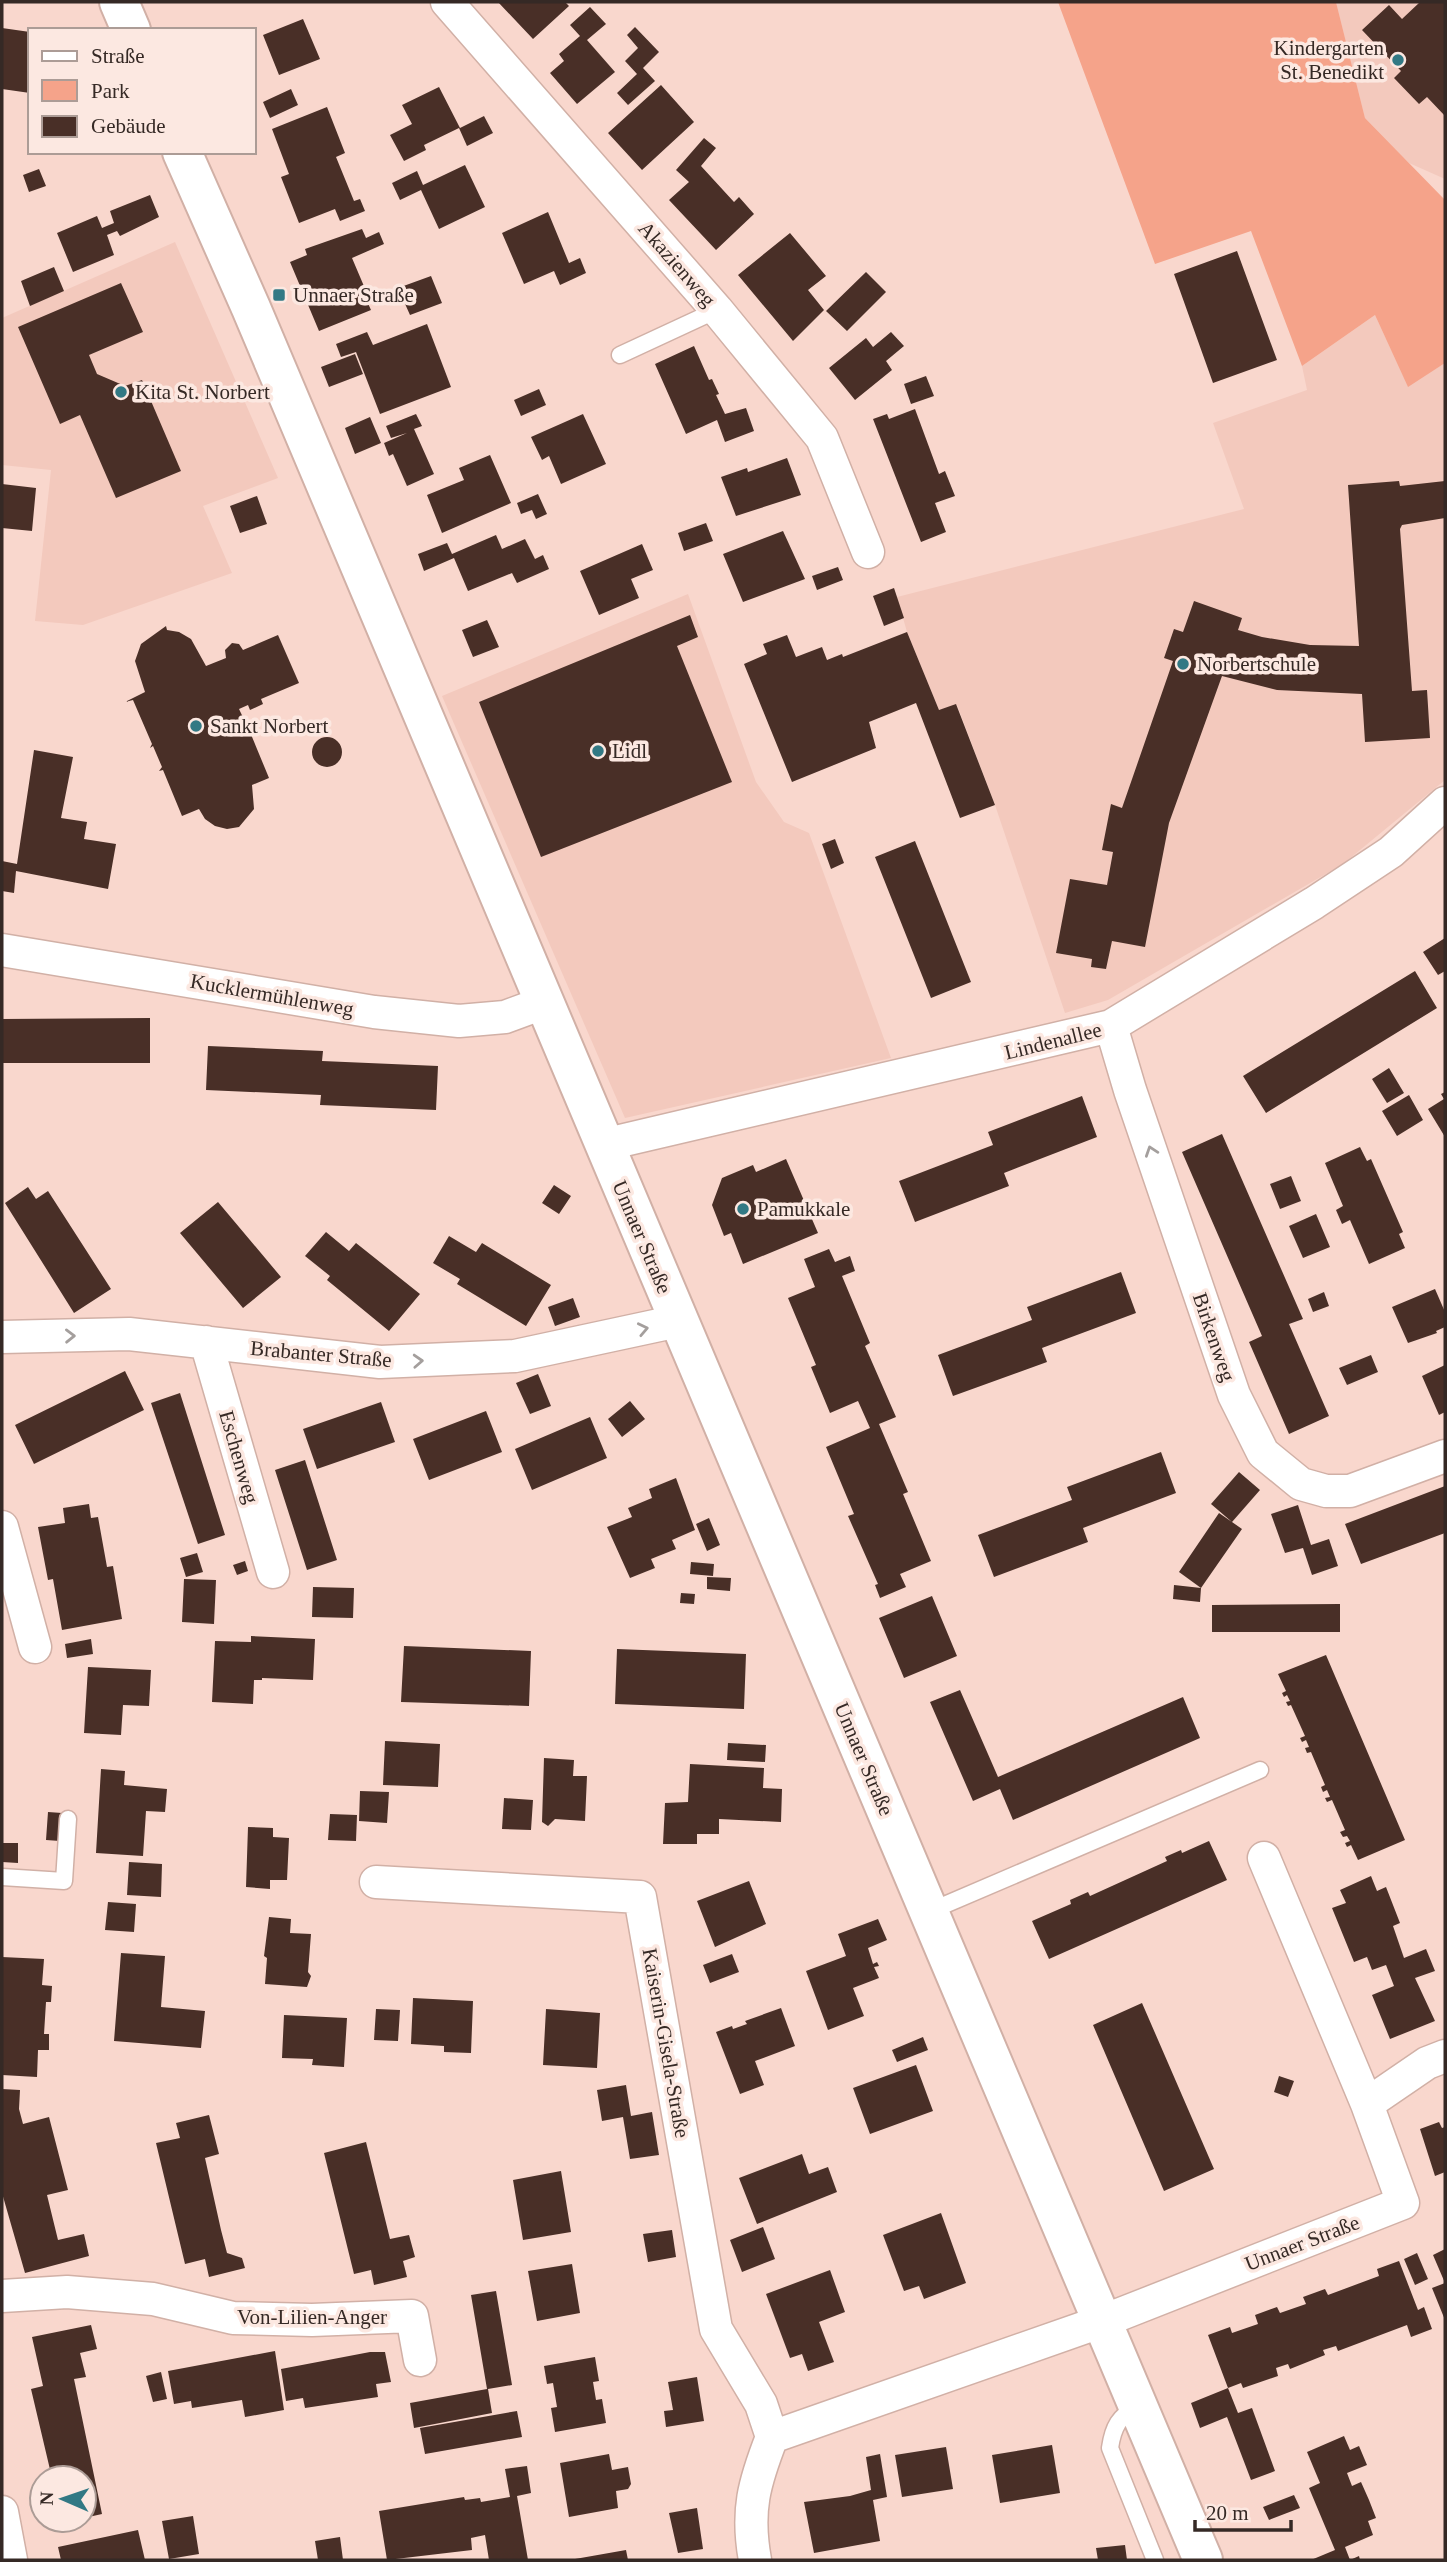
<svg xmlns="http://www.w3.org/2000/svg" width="1447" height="2562" viewBox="0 0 1447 2562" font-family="Georgia,serif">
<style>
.built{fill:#f3c9bd}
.green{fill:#f5a38a}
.building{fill:#492f27}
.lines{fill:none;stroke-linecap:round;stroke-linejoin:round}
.service-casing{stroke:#d1b0a6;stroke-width:19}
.minor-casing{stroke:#d1b0a6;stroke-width:35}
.tertiary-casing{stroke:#d1b0a6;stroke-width:42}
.service{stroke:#fff;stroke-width:16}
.minor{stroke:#fff;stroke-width:32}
.tertiary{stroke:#fff;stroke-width:38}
.oneway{stroke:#a49f9d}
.poi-dot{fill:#327984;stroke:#fce8e1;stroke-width:2.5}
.labels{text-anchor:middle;stroke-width:7;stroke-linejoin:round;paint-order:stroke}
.poi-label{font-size:21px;fill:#352925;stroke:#fce8e1;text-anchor:start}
.street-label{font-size:21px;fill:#352925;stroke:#fce8e1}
</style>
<rect width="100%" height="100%" fill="#f9d7cd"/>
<path class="built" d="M1336,2H1445V179L1409,163L1365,118Z
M175,242L278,478L203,506L232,573L83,625L35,621L51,470L2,465V318Z
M1375,315L1408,386L1445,363V780L1343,864L1108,1000L1065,1013L995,805L957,705L939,710L907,632L897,597L1244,509L1213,423L1307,390L1302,366Z
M688,594L756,782L784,822L809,833L891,1058L625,1118L442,696Z"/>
<path class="green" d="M1058,2H1336L1365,118L1445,200V363L1408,387L1375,315L1302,366L1251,231L1155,264Z"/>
<path class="building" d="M498,2H565L569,6L533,39Z
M1420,2H1445V116L1427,97L1419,104L1394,78L1401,71L1362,30L1389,5L1402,19Z
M590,7L606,24L587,40L615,72L577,104L550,73L564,61L559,54L580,36L570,25Z
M303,19L320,59L279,75L263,35Z
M635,27L659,52L643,68L655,81L628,105L617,93L637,74L625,61L638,48L627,35Z
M2,28L30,32V93L2,89Z
M661,85L694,122L642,170L608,133Z
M439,87L460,128L484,116L493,133L467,146L459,128L424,145L426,150L404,161L390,135L412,124L402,105Z
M291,89L298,105L270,118L263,102Z
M327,107L345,153L336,157L354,201L360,199L365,211L340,221L335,209L299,223L281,177L289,174L272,129Z
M704,138L716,148L701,166L734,202L739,197L754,214L716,250L669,200L689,182L676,170Z
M465,165L485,207L439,229L421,190L400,200L392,183L417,171L423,185Z
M39,169L46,186L29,192L23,175Z
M150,195L159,217L120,236L117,231L107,235L114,255L73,272L57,233L97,216L102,228L114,223L110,211Z
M548,212L569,263L580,258L586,273L560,285L554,271L524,284L502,233Z
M362,229L366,238L379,232L384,244L352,258L369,298L366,299L371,310L319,331L290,262L307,255L305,249Z
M790,233L826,276L808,290L824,310L793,341L738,275Z
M1237,251L1277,360L1213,383L1174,274Z
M54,267L64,291L30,306L21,281Z
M866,272L886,292L847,331L826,311Z
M431,276L442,303L410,315L398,288Z
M121,283L143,332L89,355L97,374L125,386L142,380L181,471L116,498L80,415L60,424L18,327Z
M427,324L451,387L380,414L356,352L341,357L336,344L367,332L373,345Z
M891,332L904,346L886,361L892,370L855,400L829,368L866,338L873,347Z
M694,346L709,380L712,379L719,394L716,395L725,414L746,408L754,431L725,442L717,420L686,434L655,364Z
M355,354L363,374L329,387L321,367Z
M926,376L934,396L911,404L904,384Z
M539,389L546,405L521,416L514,400Z
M915,409L939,474L945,471L955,496L935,503L946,532L921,542L873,419L887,414L889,419Z
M416,414L422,426L414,429L434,474L407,486L393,454L389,456L384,443L407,433L391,438L386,426Z
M583,414L606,464L561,484L549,456L542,460L531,437Z
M370,417L381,443L355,454L345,428Z
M490,455L511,503L442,533L427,495L464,480L459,468Z
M787,458L801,495L736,516L721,477L747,468L748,472Z
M1399,481L1400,486L1445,481V518L1402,525L1400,529L1412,691L1427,690L1430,738L1365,742L1362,694L1277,690L1222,676L1169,823L1145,947L1112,941L1106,969L1091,967L1092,959L1056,953L1070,879L1107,885L1113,852L1102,850L1111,804L1122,808L1173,661L1164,658L1174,629L1183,632L1194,601L1242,618L1238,630L1262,637L1310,645L1359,646L1348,485Z
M2,484L36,488L32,531L2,528Z
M538,494L547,514L536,519L532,510L521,514L517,503Z
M257,496L267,524L240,533L230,506Z
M706,523L713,541L684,551L678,533Z
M783,531L805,579L743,602L723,554Z
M496,535L502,549L525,539L535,559L543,555L549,569L517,583L512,573L468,591L454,558L424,571L418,554L447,543L452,554Z
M642,544L653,570L631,579L639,598L599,615L580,571Z
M838,567L843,580L817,590L812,576Z
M894,588L904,618L884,626L873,596Z
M690,615L698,637L677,646L732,782L541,857L479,702Z
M487,620L499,647L473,657L462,630Z
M166,626L167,630L179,632L191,639L206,666L226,658L225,650L232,643L239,644L243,650L278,635L299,683L261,699L263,704L250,710L248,705L239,709L249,730L255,727L250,732L269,778L252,785L254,809L239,827L227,829L215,826L205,819L199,809L182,816L163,770L159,771L162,767L153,746L150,748L152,744L133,700L125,702L145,692L135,661L141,644Z
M907,632L939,710L956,704L995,805L960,818L916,703L869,722L876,748L792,782L744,664L767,654L763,644L787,635L796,657L822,647L827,660L842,654L843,657Z
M312 752a15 15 0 1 1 30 0a15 15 0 1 1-30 0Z
M34,750L73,757L61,818L87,822L84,839L116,844L108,889L16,871L14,893L2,891V861L17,864Z
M835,839L844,863L831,869L822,844Z
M915,841L971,982L931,998L875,857Z
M1445,938V971L1438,975L1423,952Z
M1415,971L1437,1008L1266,1113L1243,1076Z
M150,1018V1063H2V1019Z
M208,1046L323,1051L322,1061L438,1066L436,1110L320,1105L321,1095L206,1090Z
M1389,1068L1404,1093L1387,1103L1372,1079Z
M1445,1092V1137L1428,1109L1444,1099L1441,1094Z
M1409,1095L1423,1120L1397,1136L1382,1111Z
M1082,1096L1097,1137L1004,1173L1009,1186L915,1222L899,1181L993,1145L988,1132Z
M1222,1134L1303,1319L1289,1324L1329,1416L1289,1434L1249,1342L1262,1336L1182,1152Z
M1360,1147L1367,1161L1371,1159L1403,1232L1399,1234L1405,1248L1369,1264L1350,1220L1342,1224L1336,1210L1343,1206L1325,1163Z
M786,1159L818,1233L743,1264L731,1233L724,1236L712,1205L722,1178L753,1165L756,1172Z
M1291,1176L1301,1201L1280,1209L1270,1184Z
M554,1185L571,1196L559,1214L542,1203Z
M28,1187L36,1199L48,1191L111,1289L74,1313L5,1203Z
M218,1202L281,1277L243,1308L180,1233Z
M1316,1214L1330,1247L1303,1258L1289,1226Z
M326,1232L349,1251L356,1243L420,1294L389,1331L327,1280L330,1276L305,1256Z
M449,1236L476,1252L482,1243L551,1285L526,1326L457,1284L460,1279L433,1263Z
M829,1249L835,1262L850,1256L855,1271L842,1276L870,1343L865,1346L896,1417L879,1424L908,1492L903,1494L931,1561L900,1574L906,1587L880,1598L875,1585L878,1584L848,1516L854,1514L826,1447L870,1428L858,1401L830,1413L811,1367L816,1365L788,1298L815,1287L804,1259Z
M1121,1272L1136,1313L1042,1348L1047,1362L953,1396L938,1355L1032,1320L1027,1307Z
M1435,1289L1445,1312V1327L1436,1331L1437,1333L1408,1343L1392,1307Z
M1324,1292L1329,1306L1313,1312L1308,1299Z
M573,1298L580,1317L555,1326L548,1307Z
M1371,1355L1378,1372L1347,1385L1339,1368Z
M1445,1365V1412L1439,1415L1422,1376Z
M125,1371L144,1410L34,1464L15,1425Z
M538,1374L551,1406L530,1414L516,1383Z
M180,1393L225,1535L198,1544L151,1403Z
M630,1401L645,1419L622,1437L608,1419Z
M381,1402L395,1442L317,1469L303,1429Z
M486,1411L502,1452L429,1480L413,1439Z
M590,1417L607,1458L532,1490L515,1449Z
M1161,1452L1176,1493L1083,1528L1088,1542L994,1577L978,1535L1072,1500L1067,1487Z
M305,1460L337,1560L307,1570L275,1470Z
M1239,1472L1260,1490L1232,1522L1242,1529L1201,1588L1179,1572L1219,1513L1232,1522L1211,1504Z
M676,1478L695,1530L672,1540L676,1549L651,1559L655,1568L630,1578L607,1527L632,1517L628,1508L652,1498L649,1489Z
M1445,1486V1533L1361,1564L1345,1524Z
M89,1504L91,1518L98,1517L107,1567L113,1566L122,1619L62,1630L53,1579L48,1580L38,1527L65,1523L63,1508Z
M1298,1505L1311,1545L1329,1539L1338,1566L1312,1575L1303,1548L1285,1553L1271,1514Z
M709,1518L720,1545L707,1551L696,1524Z
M197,1553L203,1572L186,1577L180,1558Z
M245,1561L248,1571L237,1575L233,1565Z
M691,1562L714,1564L713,1576L690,1574Z
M707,1577L731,1578L730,1591L707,1589Z
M184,1579L216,1580L214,1624L182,1622Z
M1174,1585L1201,1588L1200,1602L1173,1599Z
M313,1587L354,1588L353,1618L312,1617Z
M681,1593L695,1594L694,1604L680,1603Z
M932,1596L957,1656L904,1678L879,1618Z
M1340,1604V1632H1212V1605Z
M251,1636L315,1639L313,1680L262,1678V1680H254L253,1704L212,1702L215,1641L251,1642Z
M91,1639L93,1654L67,1658L65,1644Z
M404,1646L531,1651L529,1706L401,1702Z
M617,1649L746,1654L744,1709L615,1704Z
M1326,1655L1405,1840L1358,1860L1351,1845L1347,1847L1345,1843L1350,1841L1347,1836L1343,1837L1340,1832L1345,1830L1332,1800L1327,1802L1325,1798L1330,1797L1327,1790L1323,1792L1321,1787L1325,1785L1311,1752L1307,1753L1305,1748L1309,1747L1306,1740L1302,1742L1300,1738L1305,1736L1291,1705L1288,1706L1286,1702L1290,1701L1287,1695L1284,1697L1282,1693L1286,1691L1278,1674Z
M88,1667L151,1670L149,1706L123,1705L121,1735L84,1733Z
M960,1690L998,1777L1183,1697L1200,1738L1013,1820L1000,1789L973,1801L930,1702Z
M385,1741L440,1744L438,1787L383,1785Z
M728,1743L766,1745L765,1762L727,1760Z
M544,1758L574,1760L573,1776H587L585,1821L555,1819L548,1826L542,1822Z
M690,1764L764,1768L763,1788L782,1789L781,1822L719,1819V1834H697V1844H663L665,1803L688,1802Z
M101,1769L125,1771L124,1785L167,1789L165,1812L146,1811L143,1856L96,1853Z
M360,1791L389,1792L387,1823L359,1821Z
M504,1798L533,1800L531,1830L502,1829Z
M48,1812L62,1813L60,1841L46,1840Z
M330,1814L357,1815L356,1841L328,1840Z
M248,1827L273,1828V1837L289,1838L287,1880H270V1889L246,1887Z
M1209,1841L1227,1880L1049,1959L1032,1921L1071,1904L1070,1900L1088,1892L1090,1896L1167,1861L1165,1857L1181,1850L1182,1853Z
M2,1843H18V1863L2,1862Z
M129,1862L162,1864L161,1897L127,1895Z
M1371,1876L1377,1891L1386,1887L1400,1923L1393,1926L1404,1958L1426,1949L1435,1971L1415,1978L1435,2021L1390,2039L1372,1995L1394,1986L1386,1965L1372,1970L1367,1957L1354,1962L1332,1908L1346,1903L1340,1890Z
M749,1881L766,1924L715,1947L697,1901Z
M108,1902L136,1904L134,1932L105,1930Z
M269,1917L291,1919L290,1933L311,1934L308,1972L311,1976L307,1987L265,1984L267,1958L264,1956Z
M878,1919L887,1940L868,1948L873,1964L877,1962L879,1966L874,1967L879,1978L853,1988L864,2016L828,2030L806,1971L846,1956L838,1934Z
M121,1953L165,1956L161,2007L205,2011L201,2048L114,2041Z
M732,1954L739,1972L710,1983L703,1965Z
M2,1957L44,1959L42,1985L52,1986L51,2002H46L44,2034H49V2050H38L37,2077L2,2075Z
M413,1998L473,2001L471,2053L444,2052V2046L411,2044Z
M1142,2003L1214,2169L1164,2191L1093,2025Z
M781,2008L795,2046L755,2061L764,2085L740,2094L716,2032L732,2026L733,2029L747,2024L745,2021Z
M376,2009L400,2010L398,2041L374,2040Z
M546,2009L600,2013L597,2068L543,2065Z
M284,2015L347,2018L344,2067L312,2065L313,2059L282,2058Z
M923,2037L928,2050L897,2062L892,2050Z
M916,2065L933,2111L870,2134L853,2088Z
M1279,2076L1294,2081L1288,2097L1274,2092Z
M626,2085L631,2116L652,2112L659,2155L630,2159L623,2117L602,2121L597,2090Z
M2,2089L20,2090L19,2109L23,2124L49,2117L68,2190L47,2195L58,2240L84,2234L89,2256L25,2273L2,2193Z
M209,2115L219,2154L205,2158L221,2230L227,2253L242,2258L245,2268L209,2277L205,2259L185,2264L156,2143L180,2138L176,2123Z
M1439,2122L1442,2128L1445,2127V2172L1435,2176L1420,2129Z
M366,2142L390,2239L409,2235L415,2257L403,2261L407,2277L374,2285L371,2270L354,2274L324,2153Z
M802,2154L809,2174L828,2167L837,2192L757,2224L739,2178Z
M561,2171L571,2232L523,2240L513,2180Z
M941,2213L966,2283L924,2299L919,2286L904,2291L883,2235Z
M763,2227L775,2259L742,2272L730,2240Z
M672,2230L676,2257L648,2262L643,2234Z
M1445,2249V2320L1432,2288L1445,2283L1433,2255Z
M1417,2253L1428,2279L1415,2285L1404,2259Z
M1399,2261L1418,2310L1424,2307L1432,2329L1411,2337L1407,2325L1338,2351L1336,2346L1323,2350L1325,2355L1290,2369L1288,2364L1276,2368L1278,2376L1243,2388L1241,2383L1228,2388L1208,2335L1230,2327L1232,2333L1258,2324L1255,2315L1277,2307L1280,2313L1306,2304L1303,2297L1325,2289L1328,2295L1379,2276L1377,2269Z
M572,2264L580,2313L537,2321L528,2271Z
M830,2270L845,2312L819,2322L834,2362L808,2371L802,2354L790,2358L766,2294Z
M496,2291L512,2385L488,2389L492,2413L414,2428L410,2403L487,2389L471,2295Z
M91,2325L97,2349L80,2353L86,2377L74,2379L102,2514L84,2518V2478H52L31,2389L43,2386L32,2337Z
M275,2351L284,2410L245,2417L242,2400L192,2408L191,2401L174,2404L168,2371Z
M370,2352H385L391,2382L376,2384L378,2397L305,2408L303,2398L286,2401L281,2369Z
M595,2357L599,2381L593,2382L596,2400L602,2399L606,2423L555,2432L551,2408L557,2407L553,2383L547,2384L544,2366Z
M161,2372L167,2399L153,2402L146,2376Z
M697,2377L704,2421L666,2427L664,2411L673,2410L668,2382Z
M1228,2388L1238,2413L1252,2408L1275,2471L1251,2480L1227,2417L1200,2428L1191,2403Z
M517,2411L522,2437L425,2454L420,2428Z
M1344,2436L1350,2450L1359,2446L1367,2465L1347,2473L1352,2486L1361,2482L1369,2500L1376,2518L1368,2521L1373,2535L1345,2547L1350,2560L1359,2556L1360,2560H1311L1335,2550L1309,2488L1320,2483L1307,2452Z
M1052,2445L1060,2493L1000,2503L992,2455Z
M946,2447L953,2489L902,2497L895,2455Z
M609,2454L612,2470L628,2467L631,2484L628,2489L616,2491L618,2508L569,2517L560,2463Z
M880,2454L887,2497L873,2500L880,2541L814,2553L804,2502L850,2496L871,2490L866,2457Z
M527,2466L531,2493L517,2496L528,2560H489L485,2535L471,2538L472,2550L387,2560L379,2511L464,2497L465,2500L480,2498L481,2502L510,2497L505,2469Z
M1294,2495L1300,2508L1269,2520L1263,2507Z
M697,2508L703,2549L678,2553L669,2513Z
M193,2516L199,2554L169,2559L162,2521Z
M138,2530L145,2560H61L58,2547Z
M340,2537L343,2560H318L315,2541Z
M1125,2545L1127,2560H1098L1096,2548Z
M626,2550L628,2560H575V2559Z"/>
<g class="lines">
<g class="service-casing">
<path id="service" d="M620,355L717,310
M2,1877L64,1881L68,1819
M928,1912L1260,1770
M1138,2406C1119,2416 1113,2427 1110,2448L1155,2560"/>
</g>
<g class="minor-casing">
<path id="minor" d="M447,2L717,310L822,438L868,552
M2,950L374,1012L459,1021L505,1017L543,1003
M1111,1026L1130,1090L1234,1395L1263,1453L1301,1484L1326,1491H1350L1445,1456
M603,1145L1111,1026L1314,903L1391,852L1445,803
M2,1337L129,1334L380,1362L515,1356L678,1321
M206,1342L273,1572
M2,1527L35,1647
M376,1882L640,1897L716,2329L761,2404L772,2437
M1367,2104L1427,2063L1445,2056
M2,2296L67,2292L153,2299L233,2318L312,2320L412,2316L420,2360
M2,2512L11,2560
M755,2560C746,2511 754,2483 772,2437L1103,2321L1403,2203L1367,2104L1264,1858"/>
</g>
<g class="tertiary-casing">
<path id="tertiary" d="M119,2L131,30
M182,152L251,308L1203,2560"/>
</g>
<use href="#service" class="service"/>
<use href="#minor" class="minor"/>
<use href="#tertiary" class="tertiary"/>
</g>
<defs><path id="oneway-chevron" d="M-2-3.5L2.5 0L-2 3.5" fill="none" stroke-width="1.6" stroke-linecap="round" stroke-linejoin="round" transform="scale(1.75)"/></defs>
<g class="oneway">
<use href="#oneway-chevron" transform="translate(1151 1151) rotate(-109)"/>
<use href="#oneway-chevron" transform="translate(643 1329) rotate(-12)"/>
<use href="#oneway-chevron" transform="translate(70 1336) rotate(-1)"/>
<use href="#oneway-chevron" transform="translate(418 1361) rotate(-3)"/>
</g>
<g class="poi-dot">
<circle cx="1398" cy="60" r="7"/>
<rect x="272" y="288" width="14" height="14" rx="3.5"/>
<circle cx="121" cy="392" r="7"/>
<circle cx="1183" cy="664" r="7"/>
<circle cx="196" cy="726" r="7"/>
<circle cx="598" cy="751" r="7"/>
<circle cx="743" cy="1209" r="7"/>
</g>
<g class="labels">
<g class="poi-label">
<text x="1384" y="55" text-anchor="end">Kindergarten<tspan x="1384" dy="24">St. Benedikt</tspan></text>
<text x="293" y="302">Unnaer Straße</text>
<text x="135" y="399">Kita St. Norbert</text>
<text x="1197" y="671">Norbertschule</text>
<text x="210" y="733">Sankt Norbert</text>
<text x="612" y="758">Lidl</text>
<text x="757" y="1216">Pamukkale</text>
</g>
<g class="street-label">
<text transform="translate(677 264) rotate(49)" y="7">Akazienweg</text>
<text transform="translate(272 995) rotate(10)" y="7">Kucklermühlenweg</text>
<text transform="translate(1053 1041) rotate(-14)" y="7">Lindenallee</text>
<text transform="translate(642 1237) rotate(67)" y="7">Unnaer Straße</text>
<text transform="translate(1214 1337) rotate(71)" y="7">Birkenweg</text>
<text transform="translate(321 1354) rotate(5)" y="7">Brabanter Straße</text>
<text transform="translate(239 1457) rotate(74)" y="7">Eschenweg</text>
<text transform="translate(864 1759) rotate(67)" y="7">Unnaer Straße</text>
<text transform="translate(666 2043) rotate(80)" y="7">Kaiserin-Gisela-Straße</text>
<text transform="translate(1302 2243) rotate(-21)" y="7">Unnaer Straße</text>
<text x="312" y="2324">Von-Lilien-Anger</text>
</g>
</g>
<rect width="1447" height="2562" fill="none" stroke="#352925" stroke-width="7"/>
<rect x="28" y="28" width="228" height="126" fill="#fce8e1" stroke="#ac9c96" stroke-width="2"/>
<rect x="42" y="51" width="35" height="10" fill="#ffffff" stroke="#ac9c96" stroke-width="2"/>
<text x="91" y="63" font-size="21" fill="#352925">Straße</text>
<rect x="42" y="80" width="35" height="21" fill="#f5a38a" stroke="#ac9c96" stroke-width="2"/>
<text x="91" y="98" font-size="21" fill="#352925">Park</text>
<rect x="42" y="116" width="35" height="21" fill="#492f27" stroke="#ac9c96" stroke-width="2"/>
<text x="91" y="133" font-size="21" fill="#352925">Gebäude</text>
<g transform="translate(63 2499) rotate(272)"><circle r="33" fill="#fce8e1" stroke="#ac9c96" stroke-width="2"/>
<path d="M0-5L12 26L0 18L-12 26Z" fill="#327984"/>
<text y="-10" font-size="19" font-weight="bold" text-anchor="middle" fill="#352925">N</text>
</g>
<path d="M1195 2520v10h96v-10" fill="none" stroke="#352925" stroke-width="3.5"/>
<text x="1206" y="2520" font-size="21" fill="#352925" stroke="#fce8e1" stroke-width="5" paint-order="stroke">20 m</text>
</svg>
